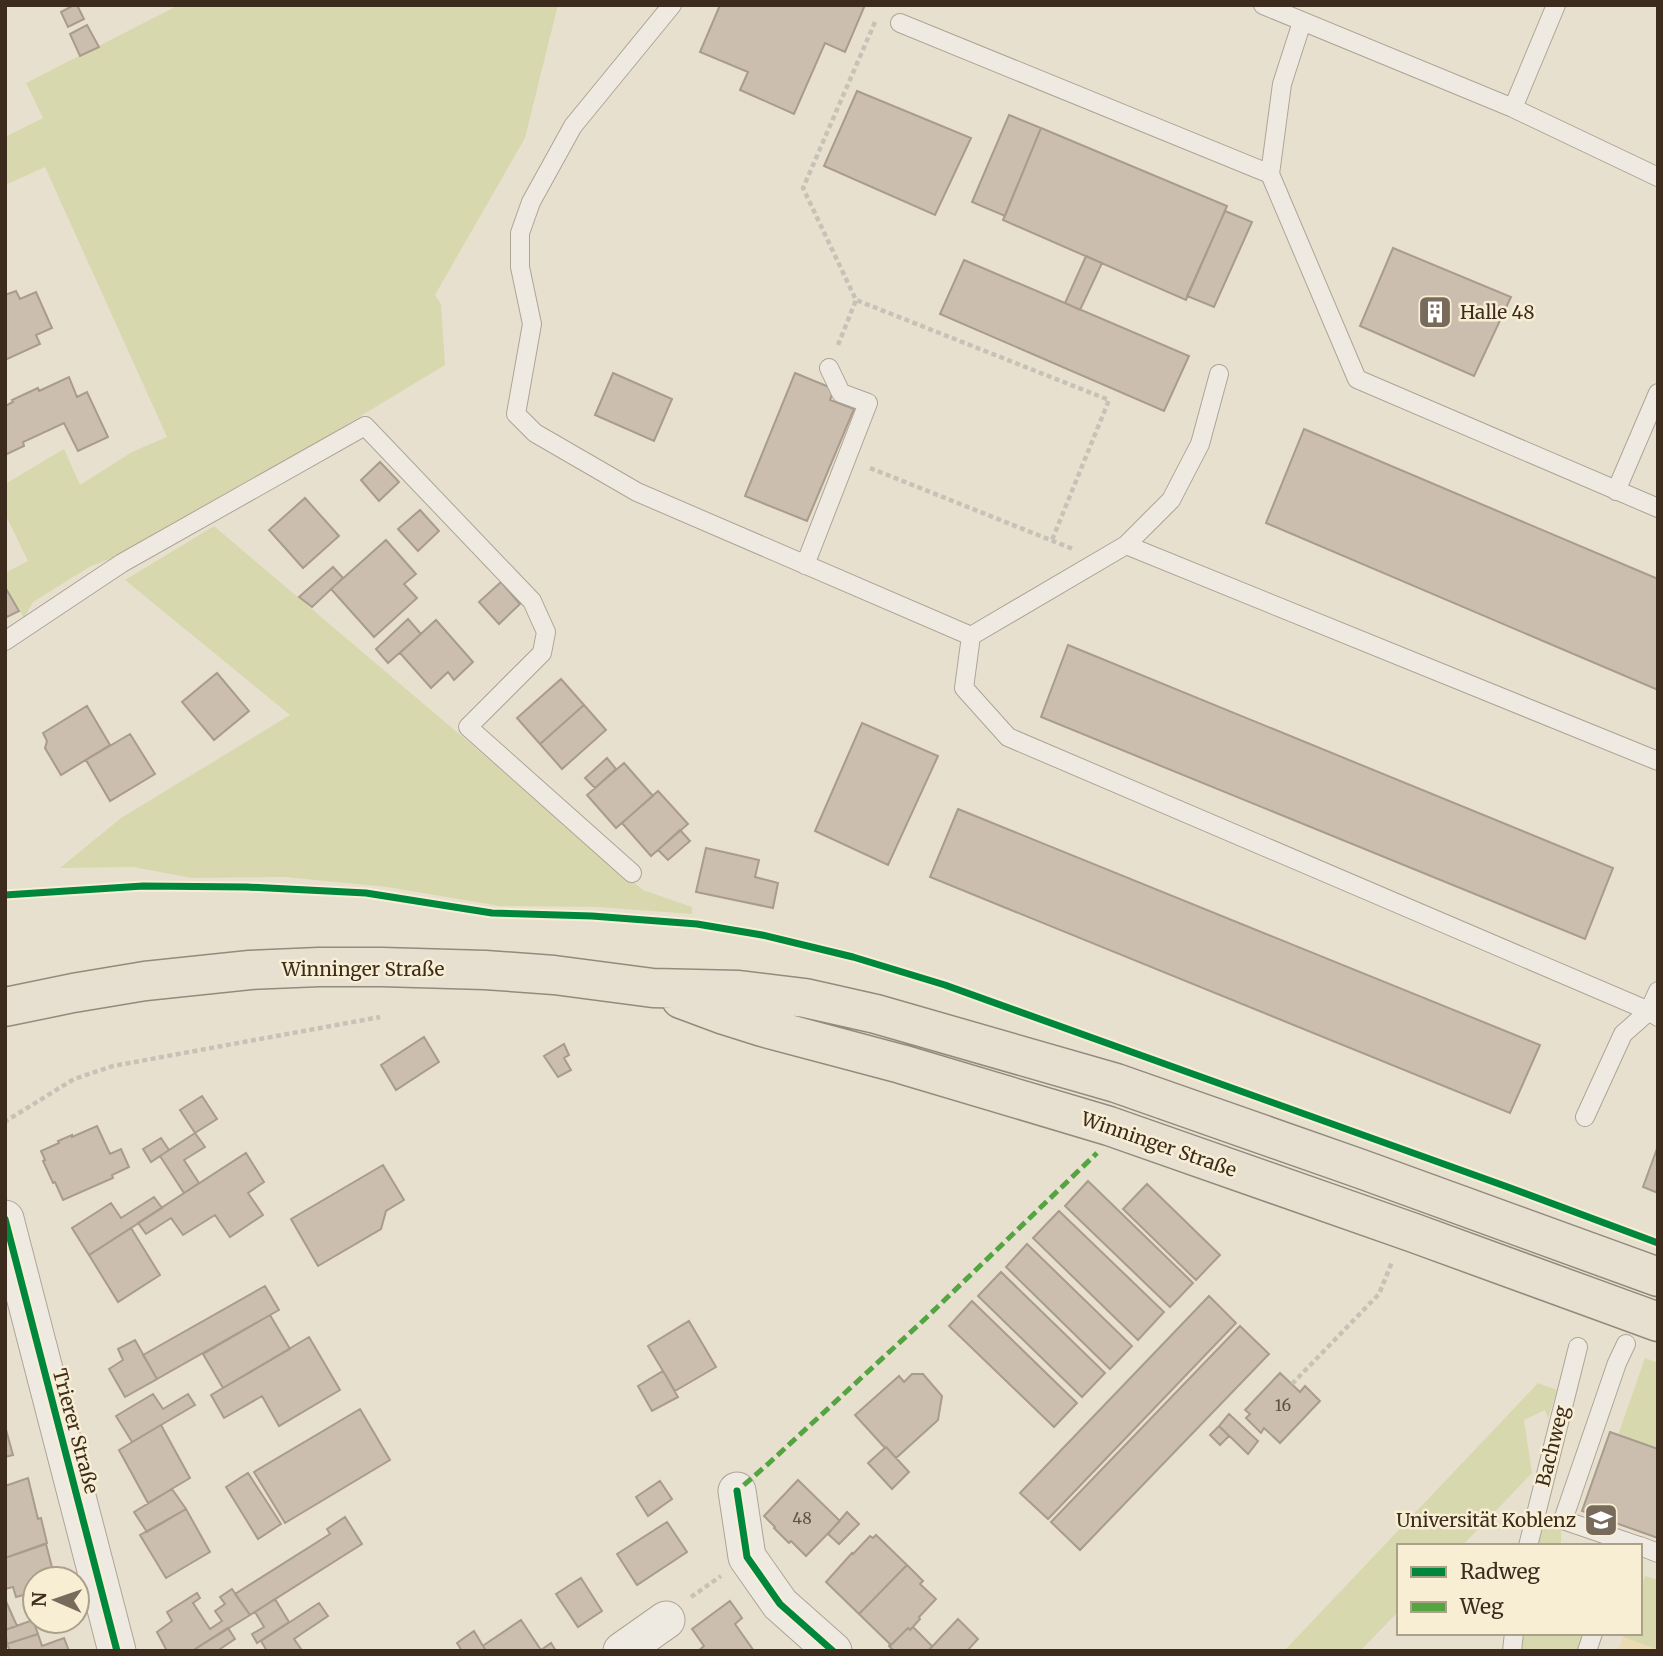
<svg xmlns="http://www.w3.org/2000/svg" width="1663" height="1656" viewBox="0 0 1663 1656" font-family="Merriweather,serif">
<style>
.green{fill:#d8d8af}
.sand{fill:#ecdcb4}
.building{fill:#ccbeae;stroke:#a99b8d;stroke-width:2}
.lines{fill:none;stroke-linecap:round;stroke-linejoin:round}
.service-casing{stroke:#ada497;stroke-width:20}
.minor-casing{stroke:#ada497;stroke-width:39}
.primary-casing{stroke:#938a7e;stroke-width:41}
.path{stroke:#c8c1b7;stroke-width:4.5;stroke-dasharray:5 3.5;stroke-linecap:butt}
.service{stroke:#efeae1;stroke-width:18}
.minor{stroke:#efeae1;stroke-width:37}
.primary{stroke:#e7e0d1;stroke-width:38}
.quiet{stroke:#54a441;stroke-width:5;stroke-dasharray:10 5;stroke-linecap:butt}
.cycleway-casing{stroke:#f8eed4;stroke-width:11}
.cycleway{stroke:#00873e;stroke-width:7}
.labels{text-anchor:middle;stroke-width:5;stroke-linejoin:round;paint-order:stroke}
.number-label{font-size:16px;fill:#615042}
.poi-label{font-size:19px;fill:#3d2c1e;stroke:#f8eed4;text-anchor:start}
.street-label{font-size:19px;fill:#3d2c1e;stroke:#f8eed4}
</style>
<rect width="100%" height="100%" fill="#e8e0ce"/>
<path class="green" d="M179,5H558L525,138L435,295L441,304L445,365L149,544L91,566L33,602L24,618L5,587V573L28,561L5,514V484L64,449L80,485L132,452L167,437L45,167L5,185V137L43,118L26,83Z
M214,526L643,890L692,907V914L597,907L500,906L387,887L285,877L192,878L133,867L60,868L121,818L290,715L125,580Z
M1645,1358L1658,1363V1449L1618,1435Z
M1538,1383L1557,1390L1548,1419L1545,1410L1524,1420L1532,1473L1462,1546H1399V1611L1360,1651H1284Z
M1535,1513L1561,1523V1546H1528Z
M1645,1576L1658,1580V1650L1623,1637L1624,1633H1640V1589Z
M1514,1633H1583L1577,1651H1512Z"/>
<path class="sand" d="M1623,1637L1658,1650V1651H1618Z"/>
<path class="building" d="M74,5H77L84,19L68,27L61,12Z
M720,5H865L845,52L825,43L794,114L740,90L748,72L700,52Z
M87,25L99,47L80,56L70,34Z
M857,91L971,138L935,215L824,166Z
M1009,115L1041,128L1005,216L972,202Z
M1041,128L1227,206L1186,300L1003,220Z
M1225,211L1252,222L1214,307L1187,296Z
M1393,248L1511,297L1474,376L1360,326Z
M1086,256L1102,263L1080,310L1065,303Z
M964,260L1189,356L1164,411L940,314Z
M16,291L20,299L36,292L52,328L36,335L40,344L5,360V295Z
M613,373L672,399L654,441L595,415Z
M795,373L834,389L830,400L854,409L807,521L745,496Z
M69,377L77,397L87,392L108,437L78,451L64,423L23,442L24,446L5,455V406L13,402L12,400L38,388L39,391Z
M1304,429L1658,579V690L1266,523Z
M380,462L399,482L379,501L361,480Z
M305,498L339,536L303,568L269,530Z
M420,510L439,531L418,551L398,529Z
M386,540L416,574L404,584L417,598L374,637L331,589Z
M333,567L343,578L312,607L299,597Z
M501,582L520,604L499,624L479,602Z
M5,587L19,611L7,617L5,613Z
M408,619L421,634L388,663L376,649Z
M436,620L473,662L454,680L448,672L431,688L400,653Z
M1068,645L1613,868L1585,939L1041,717Z
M217,673L249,711L214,740L182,702Z
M561,679L584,705L540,744L517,718Z
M584,705L606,730L562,769L540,744Z
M87,706L110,745L61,775L45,748L47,741L43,733Z
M862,723L938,756L888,865L815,831Z
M130,734L155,774L110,801L86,760Z
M607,758L616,769L595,788L585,778Z
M624,763L653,796L616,828L587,795Z
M658,791L688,824L651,856L622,823Z
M958,809L1540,1045L1510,1113L930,877Z
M680,830L690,841L668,860L658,850Z
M706,848L759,860L755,877L778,883L773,908L696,892Z
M424,1037L439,1062L396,1090L381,1065Z
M564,1044L569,1055L564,1058L571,1070L558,1077L544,1056Z
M202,1096L217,1119L195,1133L180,1110Z
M97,1126L110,1154L121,1149L129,1167L112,1175L113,1178L63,1200L55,1182L53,1183L43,1161L45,1160L41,1151L59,1143L58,1141L72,1135V1137Z
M195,1133L205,1147L184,1160L199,1183L184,1193L160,1156Z
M161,1138L169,1150L151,1162L143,1149Z
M1658,1146V1193L1643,1187Z
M246,1153L264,1182L248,1193L263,1215L230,1237L215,1215L183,1235L171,1218L146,1234L138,1223Z
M383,1165L404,1200L386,1211L381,1229L318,1266L291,1219Z
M1088,1181L1193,1283L1170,1307L1065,1206Z
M1147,1184L1220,1255L1196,1280L1123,1209Z
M154,1197L162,1208L89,1255L72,1228L111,1203L121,1218Z
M1059,1211L1164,1312L1138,1340L1033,1238Z
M131,1228L160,1275L118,1302L89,1255Z
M1027,1244L1132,1346L1110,1369L1006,1267Z
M1001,1272L1105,1373L1082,1397L978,1296Z
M265,1286L279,1310L157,1379L143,1355Z
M1209,1296L1236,1323L1048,1519L1020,1493Z
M972,1301L1077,1403L1054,1427L949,1326Z
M270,1315L290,1349L223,1388L203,1354Z
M689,1321L716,1367L675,1391L648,1346Z
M1240,1326L1269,1354L1080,1550L1051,1522Z
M309,1337L340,1390L279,1426L262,1396L224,1418L211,1395Z
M135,1340L157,1379L125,1397L109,1369L123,1360L118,1349Z
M663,1371L678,1397L652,1411L638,1386Z
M1280,1373L1300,1392L1305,1386L1320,1401L1280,1443L1264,1428L1261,1433L1246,1418L1250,1414L1245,1410Z
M912,1374H923L942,1396L938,1420L896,1458L886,1447L885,1448L855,1415L899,1376L904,1382Z
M153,1394L163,1409L188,1394L195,1405L132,1442L116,1416Z
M360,1409L390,1460L285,1523L254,1472Z
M1229,1414L1258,1441L1248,1454L1219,1426Z
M161,1425L190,1478L148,1503L119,1450Z
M5,1426L13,1455L5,1457Z
M1219,1426L1229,1436L1220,1445L1210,1435Z
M1610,1432L1658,1449V1538L1582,1511Z
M886,1447L909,1472L892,1489L868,1463Z
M248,1473L281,1524L258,1539L226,1487Z
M28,1478L38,1519L41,1518L47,1543L5,1558V1486Z
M798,1480L840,1521L806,1556L791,1541L789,1543L774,1528L775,1527L764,1516Z
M660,1481L672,1499L648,1516L636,1497Z
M172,1489L186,1509L147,1532L134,1512Z
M186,1509L210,1552L166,1578L140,1535Z
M847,1512L859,1524L839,1544L828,1534Z
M345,1517L362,1544L250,1615L235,1594L330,1534L327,1529Z
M667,1522L687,1552L637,1585L617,1554Z
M876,1535L907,1565L859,1614L826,1582L852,1553L853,1554L870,1536L873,1538Z
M46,1544L55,1579H35V1592L16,1597L13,1587L5,1589V1558Z
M907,1565L923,1581L920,1584L936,1599L919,1617L920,1619L910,1630L908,1628L891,1645L859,1614Z
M581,1578L602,1611L578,1627L556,1594Z
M232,1589L250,1615L192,1651H167L157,1632L172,1621L167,1612L197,1593L200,1598L193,1603L210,1629L222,1621L215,1611L225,1604L220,1597Z
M5,1599L17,1626L5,1630Z
M275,1599L289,1622L257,1643L252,1634L264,1627L255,1612Z
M730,1601L742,1618L735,1624L754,1651H698L704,1646L692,1629Z
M319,1603L328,1616L294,1639L301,1649L299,1651H267L261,1641Z
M958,1619L978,1639L967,1651H928Z
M33,1620L38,1634L7,1644L5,1630Z
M521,1620L541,1650L551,1643L556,1651H486L483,1646L484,1645Z
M913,1627L932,1646L928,1651H894L889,1646L890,1644L891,1645L908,1628L910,1630Z
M228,1628L235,1639L217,1651H192Z
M474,1631L486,1651H462L457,1643Z
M38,1634L42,1646L64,1638L69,1651H10L7,1644Z"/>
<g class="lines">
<g class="service-casing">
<path id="service" d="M672,5L573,126L531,202L520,233V267L532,324L516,414L535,433L637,492L971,636L1126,545L1171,500L1200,444L1219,374
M1263,5L1513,108L1658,177
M1302,22L1282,84L1270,174L1357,379L1658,508
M900,23L1270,174
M1513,108L1556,5
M1616,491L1658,393
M1126,545L1658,761
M805,565L868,403L841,393L829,368
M971,636L964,688L1008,737L1649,1011L1658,1017
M5,641L122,563L365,426L532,601L546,632L542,653L468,727L632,873
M1585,1117L1623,1034L1649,1011L1658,991
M1626,1344L1617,1363L1563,1520L1639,1546
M1528,1546L1578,1347
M1640,1546L1658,1553
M1512,1651L1514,1633
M1587,1651L1593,1633"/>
</g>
<g class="minor-casing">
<path id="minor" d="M5,1219L117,1651
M737,1491L747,1557L780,1604L833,1651
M622,1651L666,1620"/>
</g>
<g class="primary-casing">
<path id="primary" d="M681,999L724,1015L762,1027L901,1064L1109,1126L1414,1233L1658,1322
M5,1007L73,993L145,981L250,970L319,967H382L485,970L554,975L653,988L739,990L805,998L876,1014L1116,1083L1361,1169L1658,1277"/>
</g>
<path class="path" d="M875,22L803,188L856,300L1109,400L1052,540
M838,345L856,300
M870,468L1073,549
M5,1119L6,1121L74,1079L113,1066L380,1017
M1292,1384L1379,1294L1392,1262
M691,1597L721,1576"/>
<use href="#service" class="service"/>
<use href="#minor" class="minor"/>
<use href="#primary" class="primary"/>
<path class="quiet" d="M738,1497L737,1491L768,1464L926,1318L1097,1153"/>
<g class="cycleway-casing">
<path id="cycleway" d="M5,895L143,886L247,887L366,893L492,913L592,916L697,924L762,935L853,957L945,985L1505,1186L1658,1243
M5,1219L117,1651
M737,1491L747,1557L780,1604L833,1651"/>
</g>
<use href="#cycleway" class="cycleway"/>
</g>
<defs>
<g id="building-square" transform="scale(1.75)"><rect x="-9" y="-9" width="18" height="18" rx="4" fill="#796b5c" stroke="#f8eed4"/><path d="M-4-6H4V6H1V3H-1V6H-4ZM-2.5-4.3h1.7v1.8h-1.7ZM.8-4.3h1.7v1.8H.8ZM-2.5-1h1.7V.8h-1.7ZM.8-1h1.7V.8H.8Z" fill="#fff"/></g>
<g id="university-square" transform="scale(1.75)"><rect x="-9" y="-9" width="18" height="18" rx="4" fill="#796b5c" stroke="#f8eed4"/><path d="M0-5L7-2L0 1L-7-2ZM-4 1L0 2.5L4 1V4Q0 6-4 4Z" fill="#fff"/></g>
</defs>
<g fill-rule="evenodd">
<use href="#building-square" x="1435" y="312"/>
<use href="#university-square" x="1601" y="1520"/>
</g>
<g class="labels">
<g class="number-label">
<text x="1283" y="1411">16</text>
<text x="802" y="1524">48</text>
</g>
<g class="poi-label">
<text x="1460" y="319">Halle 48</text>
<text x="1576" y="1527" text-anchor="end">Universität Koblenz</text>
</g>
<g class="street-label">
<text x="363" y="976">Winninger Straße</text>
<text transform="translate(1159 1144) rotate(19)" y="7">Winninger Straße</text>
<text transform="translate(76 1431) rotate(75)" y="7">Trierer Straße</text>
<text transform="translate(1552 1446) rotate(-76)" y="7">Bachweg</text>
</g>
</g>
<rect width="1663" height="1656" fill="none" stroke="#3d2c1e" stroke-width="14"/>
<rect x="1397" y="1544" width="245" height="91" fill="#f8eed4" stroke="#ada08b" stroke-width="2"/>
<rect x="1411" y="1567" width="35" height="10" fill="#00873e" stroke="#ada08b" stroke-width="2"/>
<text x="1460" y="1579" font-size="21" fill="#3d2c1e">Radweg</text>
<rect x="1411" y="1602" width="35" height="10" fill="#54a441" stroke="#ada08b" stroke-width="2"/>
<text x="1460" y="1614" font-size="21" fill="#3d2c1e">Weg</text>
<g transform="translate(56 1600) rotate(272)"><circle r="33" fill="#f8eed4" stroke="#ada08b" stroke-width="2"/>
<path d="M0-5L12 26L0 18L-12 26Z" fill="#796b5c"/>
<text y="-10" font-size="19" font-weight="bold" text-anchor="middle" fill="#3d2c1e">N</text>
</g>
</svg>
